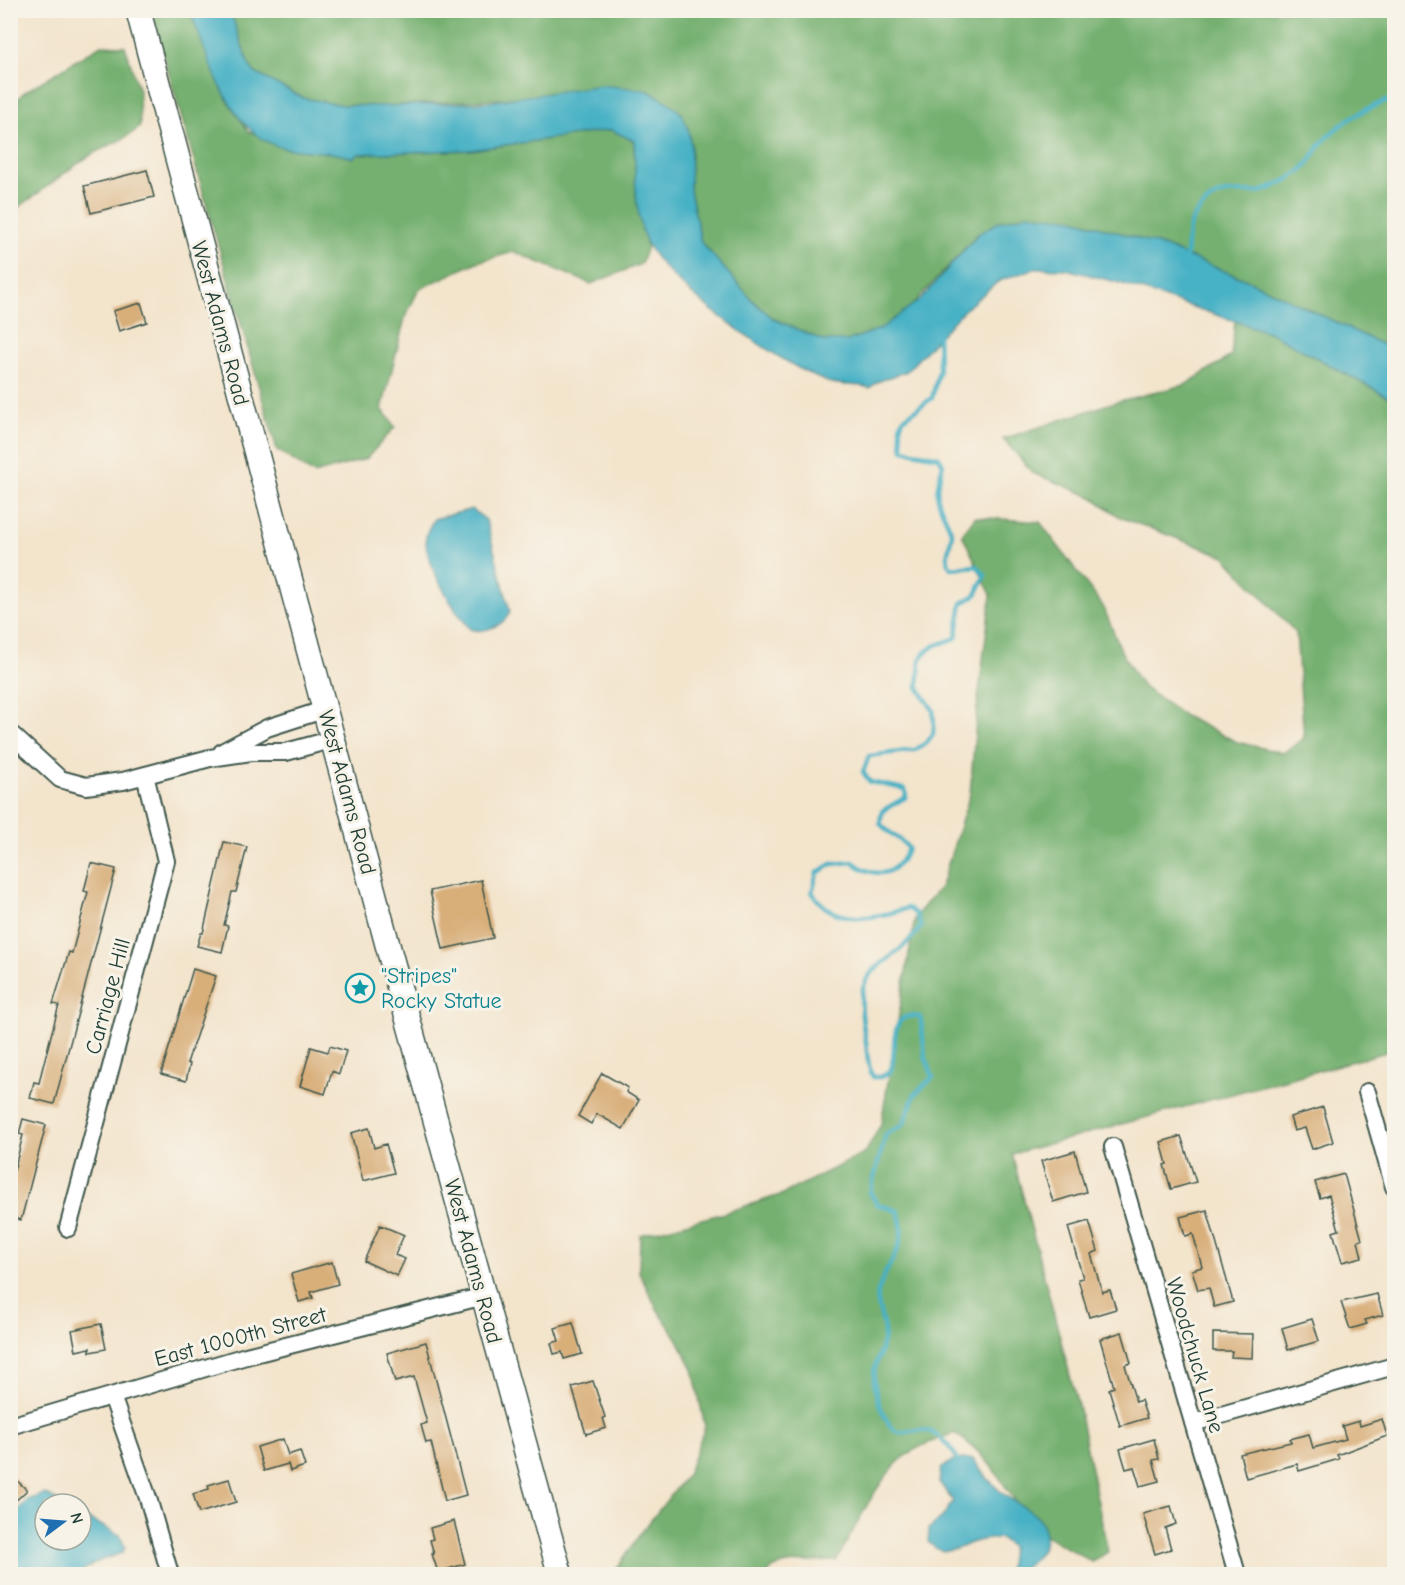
<svg xmlns="http://www.w3.org/2000/svg" width="1405" height="1585" font-family="'Comic Neue',sans-serif">
	<rect width="100%" height="100%" fill="#f7f3e8"/>
	<filter id="ink" filterUnits="userSpaceOnUse"><feTurbulence type="fractalNoise" baseFrequency=".0167" numOctaves="2"/><feDisplacementMap in="SourceGraphic" scale="12" xChannelSelector="R" yChannelSelector="G"/><feConvolveMatrix kernelMatrix="1 2 1 2 8 2 1 2 1" color-interpolation-filters="sRGB"/></filter>
	<filter id="wash" filterUnits="userSpaceOnUse"><feTurbulence type="fractalNoise" baseFrequency=".008" numOctaves="4" result="noise"/><feDisplacementMap in="SourceGraphic" scale="24" xChannelSelector="R" yChannelSelector="G"/><feGaussianBlur stdDeviation="1.35" result="paint"/><feColorMatrix in="noise" values="0 0 0 0 0 0 0 0 0 0 0 0 0 0 0 0 0 1.4 0 .05"/><feComposite in="paint" operator="in"/></filter>
	<g filter="url(#wash)">
		<rect width="100%" height="100%" fill="#f3e4cc"/>
		<!-- forest -->
		<path fill="#74b06f" stroke="#4a7652" stroke-width="1.5" d="M151,11H190L227,100L249,132L353,158L358,154L471,150L611,130L634,141L636,195L647,247L641,264L591,284L514,252L477,262L419,289L405,318L382,409L395,427L366,459L314,474L277,450Z
			M230,11H1394V350L1254,283L1160,245L1074,219L978,234L905,313L880,329L847,341H824L774,319L754,302L701,242L690,190L691,145L682,114L667,101L646,90L385,106L343,105L303,98L255,73L249,65Z
			M101,45L125,46L139,91L140,127C126,140 108,145 91,155C63,172 39,195 11,212L12,106L23,93Z
			M1235,321L1271,333L1394,400V1050L1012,1154L1079,1410L1108,1552L1092,1562C1076,1552 1045,1538 1033,1524C1003,1490 996,1459 954,1433C937,1440 919,1445 904,1457C876,1480 855,1530 836,1561C819,1562 776,1560 767,1574H613L640,1534L687,1475L705,1427L693,1369L677,1338L657,1309L639,1272L640,1235L721,1214L783,1194L865,1153L881,1124L915,917L941,886L970,794L977,708L991,595L962,534L975,517L1040,522L1103,606L1123,655L1143,687L1186,717L1237,742L1283,753L1304,738L1296,633L1224,556L1120,517L1092,497L1033,473L1003,439L1115,402L1185,385L1231,356Z"/>
		<!-- water -->
		<path fill="#47b1c5" stroke="#33777c" stroke-width="1.5" d="M190,11H230L249,65L255,73L303,98L343,105L385,106L488,102L602,85L646,90L667,101L682,114L688,128L691,145L690,190L701,242L754,302L774,319L824,341H847L880,329L922,298L978,234L998,222L1028,214L1074,219L1160,245L1254,283L1394,350V400L1271,333L1120,283L1066,269L1036,268L999,281L963,311L907,371L877,382L870,388C856,383 839,387 825,381C781,364 664,284 646,241C633,210 636,173 634,141L611,130L471,150L358,154L353,158C331,150 308,153 285,148C230,138 208,56 190,11Z
			M472,509L486,520L510,611C506,625 484,634 470,629C454,610 423,562 426,536C427,530 431,524 434,519Z
			M967,1459H973C981,1471 990,1482 1000,1491C1008,1499 1032,1510 1038,1518C1056,1543 1036,1562 1015,1573L1008,1572L1011,1547L1000,1538C990,1539 980,1539 971,1543C955,1550 942,1557 928,1542L929,1529L944,1515L953,1501L939,1482L941,1469L953,1460Z
			M44,1494L64,1504H45V1540H81V1515L120,1535L125,1548L122,1553L94,1563L78,1574H11V1517L28,1500Z"/>
		<g fill="none" stroke-linecap="round" stroke-linejoin="round">
			<!-- stream -->
			<path stroke="#47b1c5" stroke-width="4.5" d="M1186,261C1187,245 1186,227 1197,213C1220,186 1229,194 1258,192C1271,190 1285,181 1295,175C1308,167 1313,155 1321,144C1339,122 1368,106 1394,99
				M938,330L939,370L932,398L903,419L900,427L903,450L939,457L943,464C932,504 938,498 952,533C951,545 943,559 951,568L977,566L985,575L976,595L962,603L956,638L934,646L924,653L920,661L918,687L933,710L934,723L933,734L927,742L915,750L869,756L863,772L870,782L905,789L906,797L882,811L880,823C888,834 900,837 908,848C897,876 875,880 853,862L832,864L817,873L812,892C833,927 874,919 908,908L916,914L921,927C884,976 850,958 865,1036C868,1050 866,1064 873,1077H881L890,1072C899,1056 884,1008 920,1017L921,1021L925,1056L933,1077L915,1094L903,1125L886,1134L870,1192L877,1204L898,1211C910,1249 887,1258 878,1292C875,1304 884,1319 884,1332C884,1346 878,1356 875,1368C871,1380 879,1406 885,1417C898,1442 903,1429 923,1430C939,1431 953,1451 960,1463"/>
		</g>
		<g id="blocks">
			<!-- building -->
			<path fill="#d8ae79" d="M147,170L154,197L91,213L84,186Z
				M141,303L147,322L119,331L113,311Z
				M224,842L247,847L236,892H232L224,925L228,926L222,952L197,946L201,933H203Z
				M91,863L116,869L54,1104L30,1098L34,1082L39,1083L42,1070L59,1005L53,1004L69,952L72,953L88,892L84,891Z
				M481,880L493,938L443,949L430,891Z
				M193,969L216,976L187,1063L190,1064L186,1081L161,1074Z
				M330,1046L346,1051L339,1074L332,1071L325,1094L300,1086L311,1047L328,1052Z
				M602,1073L628,1088L626,1092L639,1100L623,1129L597,1114L591,1124L578,1116Z
				M1323,1107L1333,1142L1312,1149L1305,1128L1294,1131L1290,1117Z
				M23,1119L46,1125L21,1220L10,1217V1170L14,1171L23,1135L19,1134Z
				M369,1128L374,1148L386,1144L394,1173L363,1181L351,1133Z
				M1181,1136L1196,1182L1171,1189L1164,1165L1167,1164L1161,1142Z
				M1075,1151L1086,1192L1053,1202L1041,1161Z
				M1344,1174L1362,1240L1358,1241L1362,1257L1342,1262L1333,1232L1339,1230L1329,1195L1320,1198L1315,1182Z
				M1207,1210L1233,1302L1214,1307L1209,1288L1198,1290L1192,1270L1202,1267L1193,1234L1185,1236L1180,1217Z
				M1089,1221L1098,1251L1091,1254L1102,1292L1110,1290L1116,1309L1089,1317L1078,1279L1083,1278L1068,1227Z
				M380,1225L404,1235L395,1255L405,1259L397,1276L364,1261Z
				M332,1262L338,1284L311,1292L313,1298L299,1302L291,1274Z
				M1377,1294L1383,1315L1365,1320L1367,1324L1350,1329L1341,1302Z
				M1312,1319L1319,1341L1288,1350L1282,1328Z
				M573,1323L582,1354L564,1359L562,1352L554,1354L551,1343L559,1341L555,1328Z
				M101,1324L106,1349L90,1352V1348L76,1351L72,1330Z
				M1122,1332L1131,1363L1125,1365L1136,1402L1141,1400L1147,1418L1120,1426L1109,1389L1114,1387L1100,1339Z
				M1213,1333L1253,1334L1252,1358L1231,1357L1232,1351H1213Z
				M426,1342L466,1495L445,1501L431,1442L426,1443L421,1425L427,1423L414,1377L395,1382L387,1353Z
				M593,1381L605,1417L603,1418L606,1428L586,1434L572,1387Z
				M1382,1419L1387,1436L1337,1455L1339,1459L1299,1471L1297,1464L1246,1478L1240,1454L1291,1442L1290,1439L1309,1434L1313,1448L1346,1439L1342,1426L1359,1421L1360,1426Z
				M283,1439L288,1455L300,1451L305,1466L290,1471L288,1464L264,1471L257,1447Z
				M1154,1439L1159,1459L1153,1460L1159,1481L1140,1486L1134,1467L1126,1469L1120,1449Z
				M10,1474L27,1490L10,1506Z
				M229,1479L236,1502L199,1513L193,1494L209,1489L208,1485Z
				M1171,1506L1176,1524L1165,1528L1171,1549L1155,1554L1143,1514Z
				M454,1521L465,1564L438,1572L432,1554H434L430,1540L433,1539L430,1528Z"/>
		</g>
	</g>
	<g filter="url(#ink)">
		<use href="#blocks" fill-opacity="0" stroke="#3f564b" stroke-width="1.5"/>
		<g fill="none" stroke-linecap="round" stroke-linejoin="round">
			<!-- street casing -->
			<g stroke="#3f564b" stroke-width="20">
				<path id="street" d="M10,733L60,779L86,786L123,781L210,758L251,752H286L334,739
					M222,752L267,728L326,709
					M1367,1092L1394,1187
					M1113,1147L1237,1574
					M68,1228L166,861L145,775
					M112,1396L148,1498L170,1574
					M1193,1423L1394,1366
					M10,1426L246,1356L484,1296"/>
			</g>
			<!-- secondary casing -->
			<g stroke="#3f564b" stroke-width="27">
				<path id="secondary" d="M138,10L390,954L560,1574"/>
			</g>
			<!-- street -->
			<use href="#street" stroke="#fff" stroke-width="16"/>
			<!-- secondary -->
			<use href="#secondary" stroke="#fff" stroke-width="24"/>
		</g>
	</g>
	<!-- icons -->
	<defs>
		<g id="sight-ring" transform="scale(1.5)"><circle r="9.5" fill="#f7f3e8" stroke="#0f9aa8" stroke-width="1.5"/><path d="M0-6L1.8-2.2L6-1.7L2.9 1.2L3.7 5.4L0 3.3L-3.7 5.4L-2.9 1.2L-6-1.7L-1.8-2.2Z" fill="#0f9aa8"/></g>
	</defs>
	<g fill-rule="evenodd">
		<use href="#sight-ring" x="360" y="988"/>
	</g>
	<g text-anchor="middle" stroke-width="6" stroke-linejoin="round" paint-order="stroke">
		<!-- street labels -->
		<g font-size="22" fill="#1f3d34" stroke="#f7f3e8">
			<text transform="translate(221 323) rotate(75)" y="8">West Adams Road</text>
			<text transform="translate(348 792) rotate(75)" y="8">West Adams Road</text>
			<text transform="translate(107 996) rotate(-75)" y="8">Carriage Hill</text>
			<text transform="translate(474 1261) rotate(75)" y="8">West Adams Road</text>
			<text transform="translate(240 1336) rotate(-15)" y="8">East 1000th Street</text>
			<text transform="translate(1196 1355) rotate(74)" y="8">Woodchuck Lane</text>
		</g>
		<!-- culture labels -->
		<g font-size="22" fill="#0d838f" stroke="#f7f3e8" text-anchor="start">
			<text x="381" y="983">"Stripes"<tspan x="381" dy="25">Rocky Statue</tspan></text>
		</g>
	</g>
	<!-- margin -->
	<rect width="1405" height="1585" fill="none" stroke="#f7f3e8" stroke-width="36"/>
	<!-- north arrow -->
	<g transform="translate(63 1522) rotate(74)"><circle r="28" fill="#f7f3e8" stroke="#a1aaa0" stroke-width="1.5"/>
	<path d="M0-4.5L10 22L0 15L-10 22Z" fill="#1f6fb2"/>
	<text y="-9" font-size="16" font-weight="bold" text-anchor="middle" fill="#1f3d34">N</text>
	</g>
</svg>
